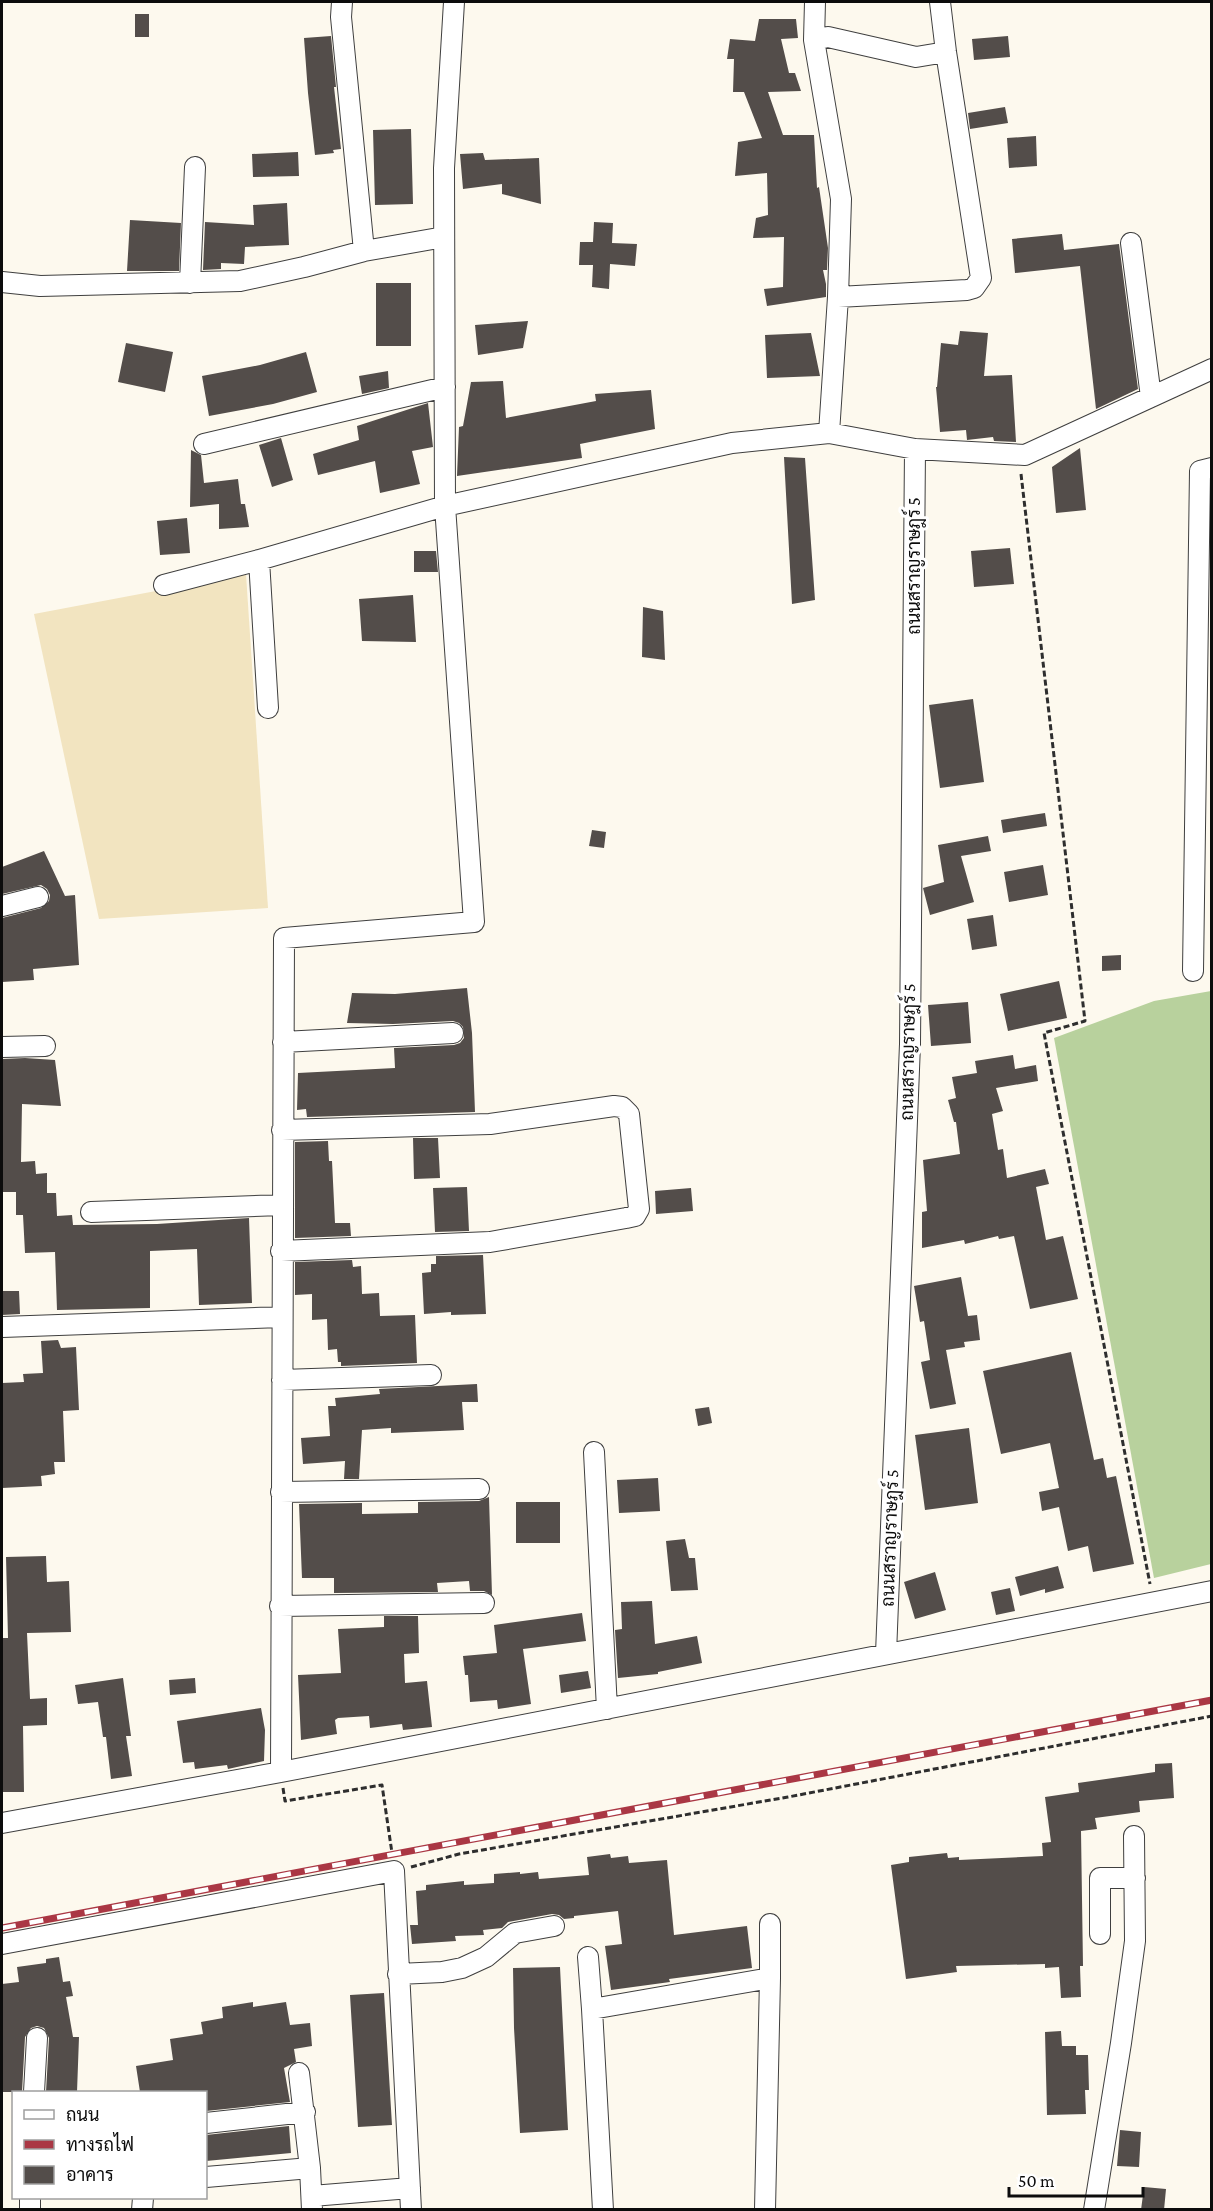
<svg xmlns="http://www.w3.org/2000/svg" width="1213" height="2211" font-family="'Crimson Pro',Sarabun,serif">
	<rect width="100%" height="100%" fill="#fdf9ee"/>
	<!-- forest -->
	<path fill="#b8d19d" d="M1211,991V1564L1154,1578L1054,1038L1154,1001Z"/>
	<!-- sand -->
	<path fill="#f2e4c0" d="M246,574L268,908L99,919L34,614Z"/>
	<!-- building -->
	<path fill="#534d4a" d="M135,14H149V37H135Z
		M759,19H796L798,38L781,39L789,73H795L801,91L768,92L783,135H814L817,188L819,187L828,248L827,270H823L826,284V297L767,306L764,289L783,287L784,237L753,238L756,218L768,215L767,173L735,176L738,142L762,138L744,92H733L734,59H727L730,39L755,41Z
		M331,36L336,87H334L341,149L333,150L334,153L315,155L308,93L304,38Z
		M1008,36L1010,57L974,60L972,39Z
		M1005,107L1008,123L970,129L968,113Z
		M411,129L413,204L375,205L373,130Z
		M1036,136L1037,166L1009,168L1007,138Z
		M298,152L299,176L253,177L252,154Z
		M483,153L485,160L539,158L541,204L502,194V184L463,189L460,154Z
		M287,203L289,245L245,247L244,264L221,263V269L203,270L205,222L254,225L253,205Z
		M130,220L181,223L179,271H127Z
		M594,222L613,223L612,243L637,244L635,266L610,264L609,289L592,287L593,265H579L580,242H593Z
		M1062,234L1064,250L1119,244L1138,389L1096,409L1080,266L1015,273L1012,239Z
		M376,283H411V346H376Z
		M528,321L523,348L478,355L475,325Z
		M960,331L988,333L984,376L1012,375L1016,442L994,441L993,437L967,440L966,430L940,432L936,387H937L941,343L958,345Z
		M811,333L820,376L767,378L765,335Z
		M126,343L173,352L165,392L118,382Z
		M306,352L317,392L273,404L209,416L202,376L260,365Z
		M388,371L389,388L362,394L359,376Z
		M503,381L506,418L596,401L595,394L651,390L655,429L580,444L582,458L457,476L459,427L463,426L471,382Z
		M428,403L433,447L412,451L420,484L380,493L375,461L318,475L313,454L359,440L357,426Z
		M281,438L293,480L272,487L259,445Z
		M1080,448L1086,510L1056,513L1052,467Z
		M191,450L201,455L204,483L238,479L241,504H245L249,527L219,529V504L190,507Z
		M784,457L805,458L815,600L792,604Z
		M187,518L190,553L160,555L157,521Z
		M1010,548L1014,584L974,587L971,551Z
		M414,551H436L438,572H414Z
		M413,595L416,642L362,641L359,599Z
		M643,607L663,611L665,660L642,657Z
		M973,699L984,782L940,788L929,705Z
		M1045,813L1047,826L1003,833L1001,820Z
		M592,830L606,832L604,848L589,846Z
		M988,836L991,851L961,856L974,902L930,915L923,888L944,882L938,845Z
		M44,851L65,896L75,895L79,965L33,969L34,980L2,982V918L41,908L49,901L50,895L47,889L41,885L2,894V867Z
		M1043,865L1048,895L1009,902L1004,872Z
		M993,915L997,946L972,950L967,919Z
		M1121,955V970L1102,971V956Z
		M1059,981L1067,1018L1008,1031L1000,994Z
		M467,988L472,1033L475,1112L307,1117L306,1109L297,1110L298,1073L395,1068L394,1048L454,1045L460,1043L464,1038L463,1027L459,1023L453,1021L393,1024L347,1023L352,993L395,994Z
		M968,1002L971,1043L931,1046L928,1005Z
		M1013,1055L1015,1069L1036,1065L1038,1081L996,1088L1003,1111L992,1114L998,1150L1003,1149L1007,1178L1045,1169L1049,1184L1036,1187L1046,1240L1063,1236L1078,1299L1030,1309L1014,1236L999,1239L998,1236L965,1244L964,1240L922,1248V1212L927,1211L923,1160L960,1154L956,1122H954L948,1100L956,1098L952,1077L977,1073L975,1061Z
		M25,1058L55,1060L61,1106L22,1104L21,1162L35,1161L36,1174L47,1173V1193H56L57,1216L72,1215L73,1225L157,1224L249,1218L252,1303L199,1305L197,1249L150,1251V1308L57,1310L55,1252L25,1253L23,1215H16V1192H2V1059Z
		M413,1138H438L440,1178L414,1179Z
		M328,1141L329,1161H332L335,1223H350L351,1236L295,1238V1142Z
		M467,1187L469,1231L435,1232L433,1188Z
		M691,1188L693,1211L656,1214L655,1191Z
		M483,1255L486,1314L451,1315V1312L424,1314L422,1273L431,1272V1264H436V1256Z
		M352,1260L353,1267L361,1266L362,1294L379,1293L380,1316L415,1315L417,1363L341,1366V1362H338L337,1349L328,1350L327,1319L312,1320V1294L295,1295V1262Z
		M961,1277L968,1316L977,1315L980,1340L964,1342L965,1347L946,1350L956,1404L930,1409L921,1362L930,1360L924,1321L920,1322L914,1286Z
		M2,1291H19L20,1314L2,1315Z
		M58,1340L61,1348L76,1347L79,1410L63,1411L65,1462H54L55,1474L41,1476L42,1486L2,1488V1383L24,1382L23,1374L43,1373L41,1341Z
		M1071,1352L1094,1460L1103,1458L1107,1478L1116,1476L1134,1564L1093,1572L1088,1546L1068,1551L1059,1507L1042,1511L1039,1492L1059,1488L1050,1443L1001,1454L983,1371Z
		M477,1384L478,1402H462L464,1430L391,1433V1428L362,1430L359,1479H344L345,1461L303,1464L301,1438L330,1436L328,1406H336L335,1398L380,1394L379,1389Z
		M709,1407L712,1423L698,1426L695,1409Z
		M969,1428L978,1503L925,1510L915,1435Z
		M658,1478L660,1511L619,1513L617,1480Z
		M489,1497L492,1595L484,1591H470L469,1581L437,1583L438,1592L334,1593V1578H302L299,1504L362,1503V1514L418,1513V1502L479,1501Z
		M516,1502H560V1543H516Z
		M685,1539L689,1558H695L698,1590L671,1591L666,1541Z
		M46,1556L47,1582L69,1581L71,1632L27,1633L30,1699L47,1698V1725L23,1726L24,1792H2V1638H8L6,1557Z
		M1058,1566L1064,1588L1045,1593V1589L1020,1596L1015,1577Z
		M935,1572L946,1610L915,1619L904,1582Z
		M1010,1588L1015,1611L996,1615L991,1592Z
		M652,1601L655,1644L697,1636L702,1663L658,1672V1674L618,1678L615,1630L622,1629L621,1602Z
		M582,1613L586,1641L523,1649L531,1704L498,1709L497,1700L470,1702L468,1675H465L463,1656L497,1653L494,1625Z
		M384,1616H418L419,1653L404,1654L405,1683L427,1681L432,1727L403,1730L402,1724L370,1728L369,1716L338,1718L335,1720L337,1734L301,1740L298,1675L341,1673L338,1629L384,1627Z
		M588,1671L591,1688L561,1693L559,1675Z
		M123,1678L131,1736H126L132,1776L111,1779L106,1737H103L98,1702L78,1704L75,1685Z
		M195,1678L196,1693L170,1695L169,1680Z
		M261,1708L265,1730L264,1761L228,1769L227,1765L195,1769L194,1762L183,1763L177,1721Z
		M1172,1763L1174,1798L1139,1801L1140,1812L1095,1818L1097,1829L1081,1831L1083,1966H1080L1081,1997L1061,1998L1059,1967L1045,1968V1964L956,1966L957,1972L906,1979L891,1865L909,1862V1857L947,1853L948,1858L959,1857V1860L1043,1856L1042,1843L1051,1842L1045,1797L1079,1792L1078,1783L1155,1772V1764Z
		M610,1854L611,1858L628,1856L629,1863L667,1860L674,1935L747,1926L752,1968L669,1979L670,1982L611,1990L605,1946L622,1944L618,1911L574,1916V1918L564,1919L559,1915L552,1914L508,1922L502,1928L483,1930L484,1935L455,1936L456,1941L412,1944L410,1925H418L416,1891L426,1890V1885L464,1881V1885L494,1883V1874L520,1872V1874L538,1872L539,1879L589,1875L587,1857Z
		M59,1957L63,1982L70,1981L73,1996L66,1997L73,2037H79L77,2092H46L49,2038L44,2028L37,2026L31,2028L25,2037L22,2092H2V1984L19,1982L17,1967L46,1963V1959Z
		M560,1967L568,2130L520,2133L514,2028L513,1968Z
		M384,1993L392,2125L358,2127L350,1995Z
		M253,2002V2007L286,2002L290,2025L310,2023L312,2046L294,2049L296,2062L284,2068L290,2102L206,2111V2092H140L136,2066L173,2060L170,2039L203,2034L201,2022L223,2018L222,2007Z
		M1061,2031L1062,2046H1076V2055H1088L1089,2090H1085L1086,2114L1047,2115L1045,2032Z
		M289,2126L291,2153L206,2161V2135Z
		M1120,2130L1141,2132L1139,2167L1117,2166Z
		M1144,2187L1166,2189L1164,2210H1141Z"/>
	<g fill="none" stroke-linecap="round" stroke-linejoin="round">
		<!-- minor casing -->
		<g stroke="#3f3f3f" stroke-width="22">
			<path id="minor" d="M342,2L341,17L364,251
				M815,2L814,40L841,199L838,297L829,433
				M814,40L828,37L916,57L946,52
				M1131,243L1151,397
				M2,282L40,286L240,281L304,267L364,251L444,237
				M190,283L195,167
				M838,297L967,290L974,288L981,278L946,52L940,2
				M204,444L445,387
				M259,560L268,708
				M164,585L259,560L445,506L732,443L829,433L915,449L1025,455L1212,369
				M2,906L38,897
				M1193,971L1200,471L1212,468
				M283,1042L453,1033
				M2,1047L45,1046
				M91,1212L281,1205
				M281,1251L490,1242L626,1218L635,1216L639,1209L629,1114L622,1107L614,1106L490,1124L282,1130
				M2,1327L281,1317
				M282,1380L431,1375
				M594,1452L607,1709
				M281,1492L479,1489
				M280,1606L484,1603
				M886,1654L910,1044L915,449
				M281,1772L284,938L474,922L445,506L444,168L454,2
				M2,1823L281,1772L1212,1591
				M770,1924V1978
				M1100,1934V1878H1135
				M2,1944L394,1871L411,2210
				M588,1957L592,2009
				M398,1974L442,1972L462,1968L486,1957L515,1933L554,1926
				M299,2073L310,2168L312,2210
				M34,2092L37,2038
				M206,2123L305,2112
				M206,2177L310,2168
				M312,2196L410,2188
				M30,2210V2198
				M142,2210L143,2198
				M603,2210L592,2009L770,1978L765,2210
				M1094,2210L1121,2043L1135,1941L1134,1836"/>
		</g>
		<!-- path -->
		<path stroke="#2e2e2e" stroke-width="3" stroke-dasharray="6 3" stroke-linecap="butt" d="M1021,474L1085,1021L1044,1033L1150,1584
			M283,1788L285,1801L382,1785L392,1853
			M411,1867L459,1854L788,1797L1212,1716"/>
		<!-- minor -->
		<use href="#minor" stroke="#fff" stroke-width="20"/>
		<!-- rail casing -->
		<g stroke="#aa3744" stroke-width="7">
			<path id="rail" d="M2,1928L1212,1700"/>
		</g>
		<!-- rail -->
		<use href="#rail" stroke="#fff" stroke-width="4.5" stroke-dasharray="14" stroke-linecap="butt"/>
	</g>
	<g text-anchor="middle" stroke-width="6" stroke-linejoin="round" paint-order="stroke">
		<!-- street labels -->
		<g font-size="18" fill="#0c0c0c" stroke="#fff">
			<text transform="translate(914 566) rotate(-90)" y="6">ถนนสราญราษฎร์ 5</text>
			<text transform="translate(908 1052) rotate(-89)" y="6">ถนนสราญราษฎร์ 5</text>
			<text transform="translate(890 1538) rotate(-88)" y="6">ถนนสราญราษฎร์ 5</text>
		</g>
	</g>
	<!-- border -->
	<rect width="1213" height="2211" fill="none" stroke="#0c0c0c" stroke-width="6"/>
	<!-- legend -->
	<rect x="12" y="2091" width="195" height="108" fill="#ffffff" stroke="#9e9e9e" stroke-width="1.5"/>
	<rect x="24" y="2110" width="30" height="9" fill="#ffffff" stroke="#9e9e9e" stroke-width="1.5"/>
	<text x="66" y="2121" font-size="18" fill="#0c0c0c">ถนน</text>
	<rect x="24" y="2140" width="30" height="9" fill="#aa3744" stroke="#9e9e9e" stroke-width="1.5"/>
	<text x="66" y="2151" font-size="18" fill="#0c0c0c">ทางรถไฟ</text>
	<rect x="24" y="2166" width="30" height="18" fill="#534d4a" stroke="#9e9e9e" stroke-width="1.5"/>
	<text x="66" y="2181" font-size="18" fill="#0c0c0c">อาคาร</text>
	<!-- scale -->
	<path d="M1009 2187v9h134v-9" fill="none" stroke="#0c0c0c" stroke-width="3"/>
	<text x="1018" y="2187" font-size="18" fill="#0c0c0c" stroke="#ffffff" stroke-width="4.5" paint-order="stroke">50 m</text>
</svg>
